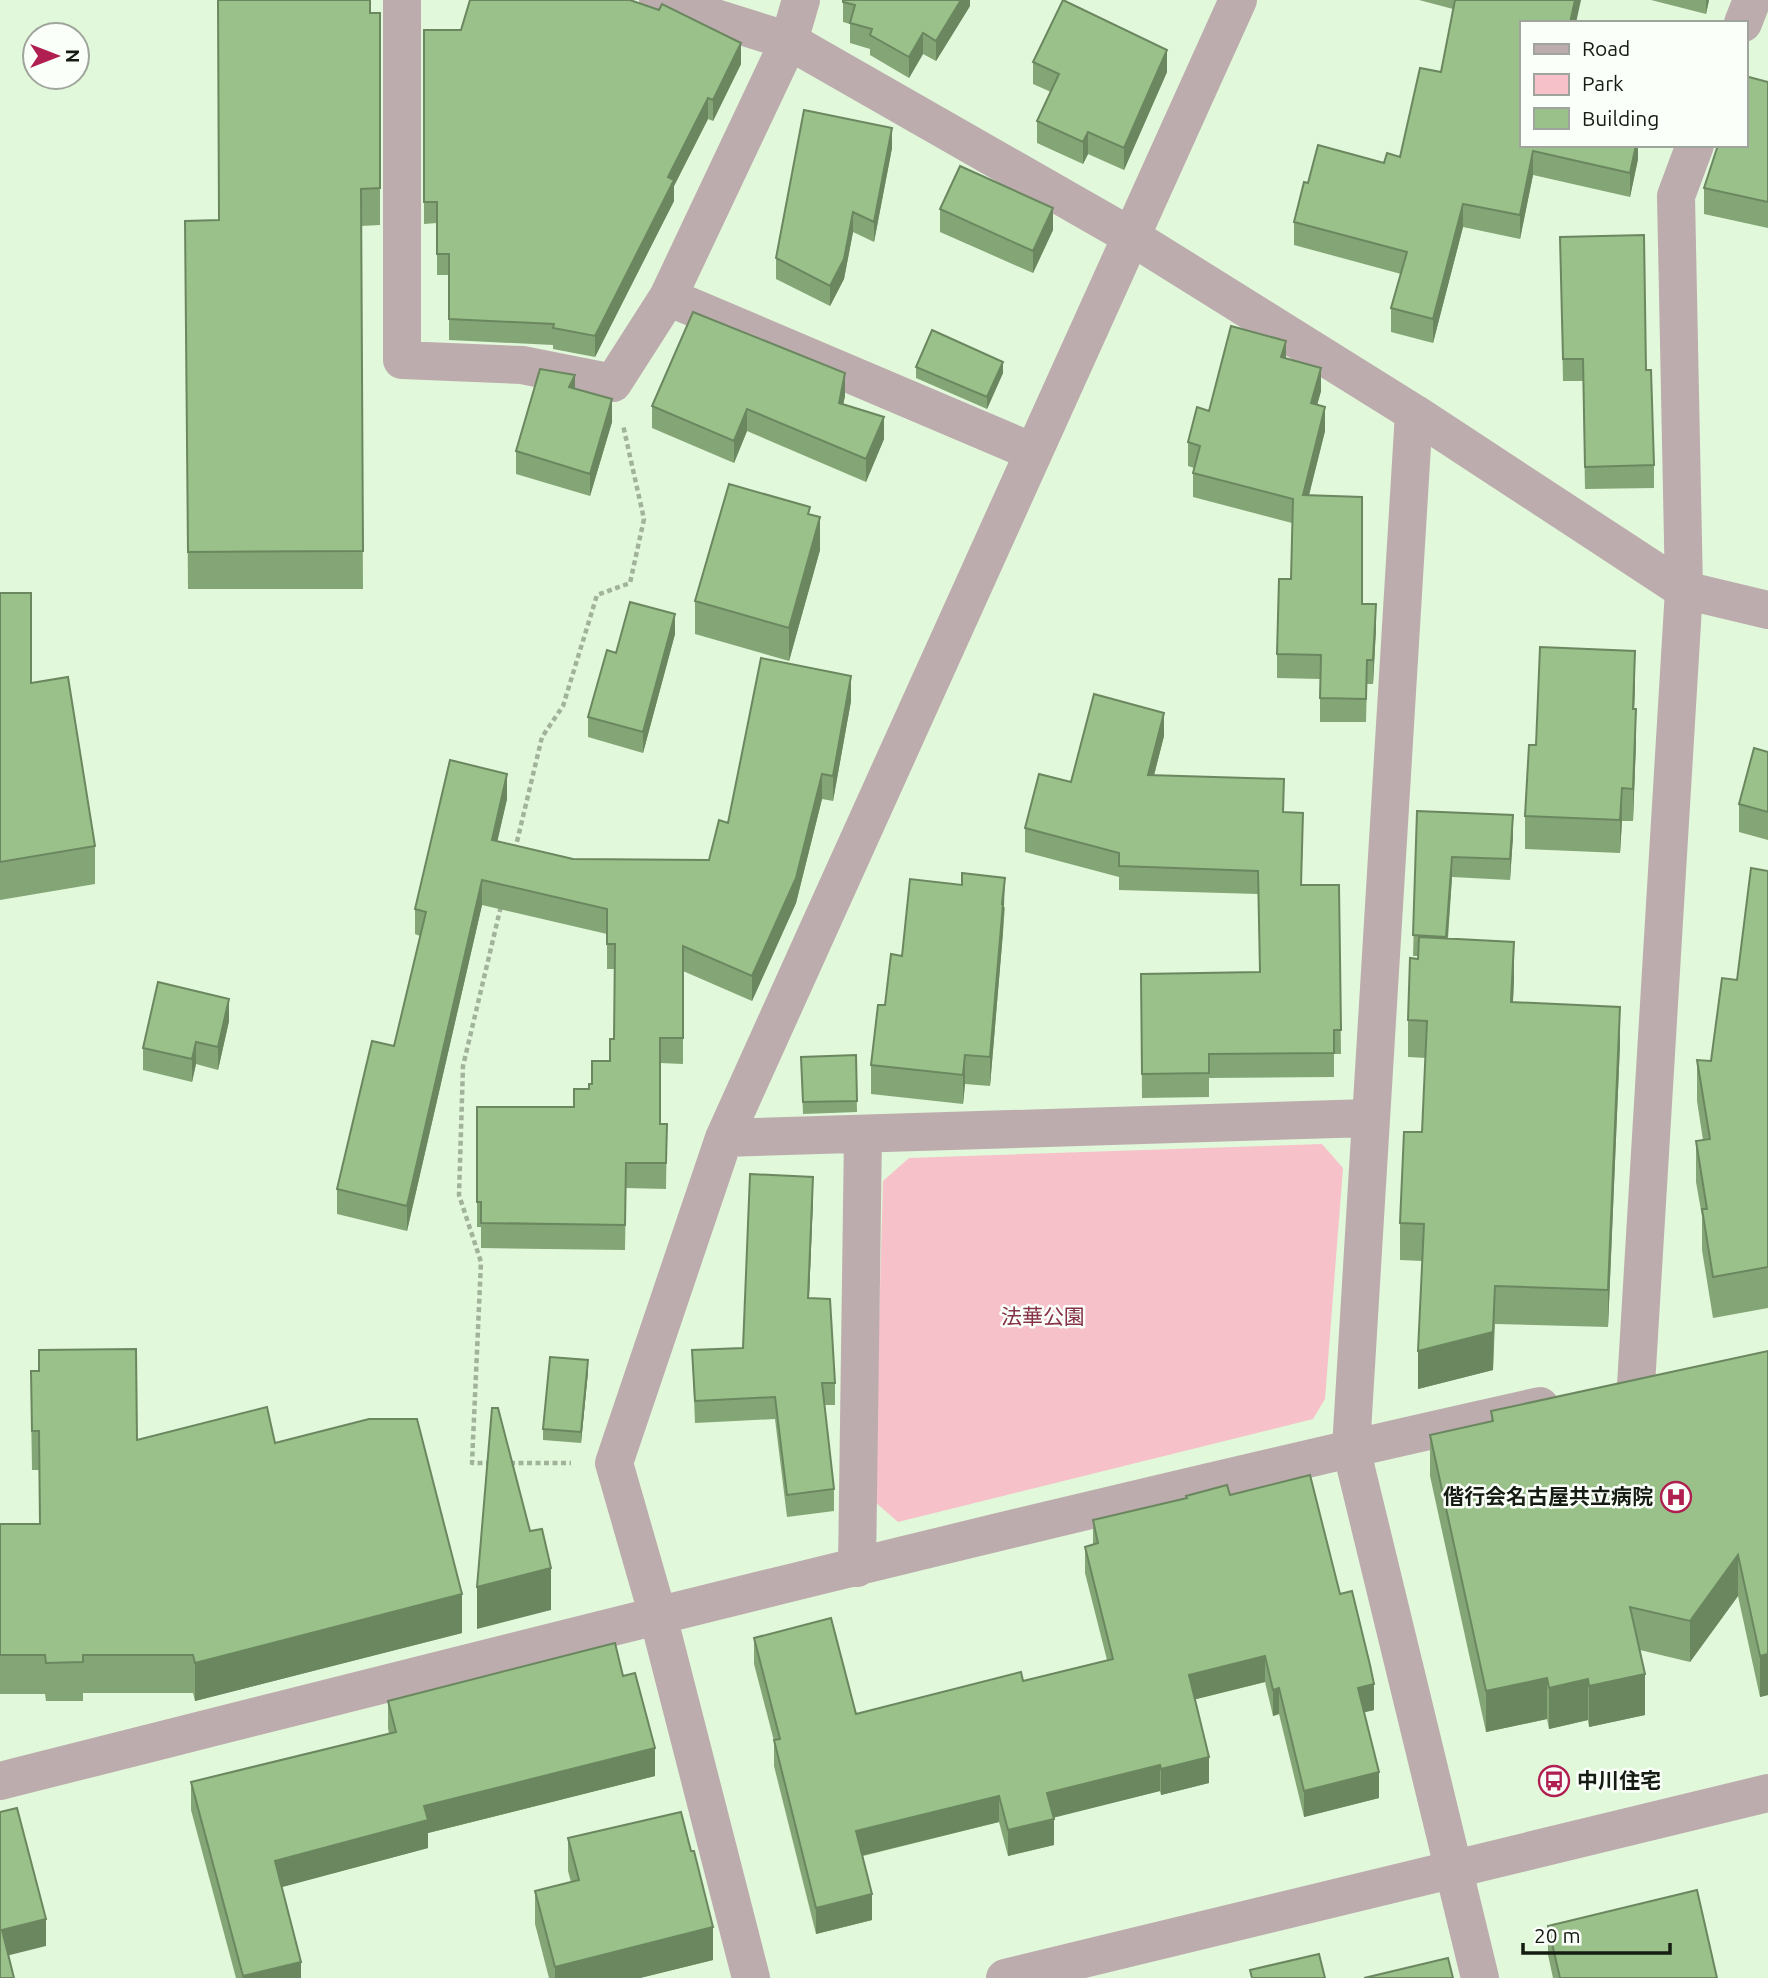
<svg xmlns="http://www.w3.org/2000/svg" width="1768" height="1978" font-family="Ubuntu,'Noto Sans JP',sans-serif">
	<rect width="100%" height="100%" fill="#e2f8da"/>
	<!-- green -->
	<path fill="#f7c1ca" d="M1322,1144L1343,1168L1325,1399L1313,1419L898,1522L874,1501L883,1181L909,1158Z"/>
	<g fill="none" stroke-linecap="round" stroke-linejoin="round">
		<!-- path -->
		<path stroke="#a2b39c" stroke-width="4.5" stroke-dasharray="5 3.5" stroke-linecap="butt" d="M515,850L542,737L563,706L597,595L630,583L644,519L623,425
			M491,1463H472L481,1262L459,1195L463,1066L501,906
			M510,1463H571"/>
		<!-- minor -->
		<path stroke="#bdacae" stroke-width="38" d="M402,0V360L522,365L613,383L668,297
			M658,0L789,41L1132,237L1414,413L1684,590L1768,610
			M801,0L789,41L668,297L1033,452
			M1743,23L1752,0
			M1414,413L1351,1448L1480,1978
			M724,1138L1369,1118
			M1636,1385L1684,590L1676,196L1695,145
			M857,1568L863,1134
			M0,1781C512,1652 1024,1521 1540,1406
			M751,1978L658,1616L614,1463L724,1138L1238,0"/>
		<!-- tertiary -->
		<path stroke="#bdacae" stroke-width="38" d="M1005,1978L1768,1793"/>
	</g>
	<!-- wall -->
	<path fill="#84a676" d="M970,0V6L936,61L923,54L909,78L870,55V49L850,43V24L843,22V2Z
		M1419,0H1581L1521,23L1638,145V159L1630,197L1533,175L1520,239L1463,227L1433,343L1391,332V308L1401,274L1294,245V222L1308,183L1384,163L1400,157L1441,72L1453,9Z
		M1651,0H1709L1706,14Z
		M370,13H380V225L361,226L363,589H188L185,221L219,220Z
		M424,30L741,64L713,121L708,119L674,186V201L595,357L553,349V345L449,340V275H437V223L424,224Z
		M1033,62L1167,72L1124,170L1088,154L1083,164L1037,143V121L1051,92L1033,84Z
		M1768,82V228L1704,214V188Z
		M892,148L874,242L853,232L844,279L830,306L776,279V258Z
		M940,209L1053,230L1033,273L940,232Z
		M1560,237L1646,370L1654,465V488L1585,489L1583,381H1563Z
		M1286,358L1321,391L1317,405L1325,431L1309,495L1362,604L1376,628L1373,684H1367L1366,722H1320V679L1277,678V654L1291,579L1292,523L1193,497V473L1194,468L1188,466V442L1209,411Z
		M916,367L1003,373L987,409L916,378Z
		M845,396L843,404L884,439L866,482L747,431L734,463L652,428V406Z
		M612,422L590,496L516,474V451Z
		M810,515L820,550L789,661L695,634V601Z
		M0,593L31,683L95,846V884L0,900Z
		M675,634L643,753L588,737V717L616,653Z
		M1635,684L1634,709L1636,742L1633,821H1622L1620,853L1525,849V816L1536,745Z
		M851,701L833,801L822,799L796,903L752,1001L683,971V1064L660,1063V1124H667L666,1189L626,1188L625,1250L481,1248V1227H477V1107H574L589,1089L610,1061L614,1039L615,969H607V934L482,905L407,1231L337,1214V1189L394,1046L420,936L415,934V909L507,799L497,841L573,859L709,860L728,823Z
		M1164,736L1154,775L1284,812L1303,837L1301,885H1339L1341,1054H1334V1077L1209,1078V1097L1142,1098L1141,974L1260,972L1258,894L1119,890V877L1025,852V828L1071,782Z
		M1768,752V840L1739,832V804Z
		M1417,811L1513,836L1510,880L1452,877L1448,939L1514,979L1513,1002L1620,1044L1608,1327L1495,1324L1493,1370L1418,1389L1422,1261L1400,1260V1223L1422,1132L1426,1058L1408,1057V1020L1418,956H1413Z
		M1768,871V1308L1713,1318L1702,1250V1216L1696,1182V1141L1703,1140L1697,1101V1060L1711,1061L1737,980Z
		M1005,907L990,1086L965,1084L963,1104L871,1094V1065L885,1005L902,956Z
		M229,1021L218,1070L196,1064L192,1082L143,1070V1048Z
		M856,1055L857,1112L803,1114L801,1057Z
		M813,1199L809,1298L835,1383V1405H824L834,1489V1511L787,1517L775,1419L695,1423L692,1350L743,1348Z
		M1768,1351V1695L1760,1697L1738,1596L1690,1662L1640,1650L1645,1715L1589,1727L1588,1720L1549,1729L1547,1719L1486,1732L1430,1476V1435L1491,1422V1411Z
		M588,1372L581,1443L543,1440V1429Z
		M31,1410L137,1440L275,1443L462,1633L195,1701L193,1693H83V1701H46L45,1694H0V1524H40L39,1470H32Z
		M1230,1495L1340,1594L1374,1710L1364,1712L1379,1798L1304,1817L1279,1714L1273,1716L1265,1682L1195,1699L1209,1783L1161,1795L1160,1791L1053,1818L1054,1845L1008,1856L999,1822L863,1856L872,1920L816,1934L774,1766V1741L754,1664V1638L856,1714L1023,1681L1107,1660L1085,1573V1547L1093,1545V1520Z
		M623,1676L655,1776L428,1833V1848L281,1887L301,1978H236L191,1810V1782L389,1734L388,1728V1701Z
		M568,1838L713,1960L640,1978H549L535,1924V1891L571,1882L568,1871Z
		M1548,1926L1717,1978H1553L1548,1955Z"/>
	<!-- shaded-wall -->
	<path fill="#6b8760" d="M961,0H970V6L936,61V41Z
		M1575,0H1581L1576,23H1570Z
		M1706,0H1709L1706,14Z
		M923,33V54L909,78V57Z
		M741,43V64L713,121V100Z
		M1167,50V72L1124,170V148Z
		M708,98V119L674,186V201L595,357V336L668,177Z
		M892,128V148L874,242V222Z
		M1088,132V154L1083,164V142Z
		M1636,145H1638V159L1630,197V173Z
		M1533,151V175L1520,239V215Z
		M1463,204V227L1433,343V319Z
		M1053,208V230L1033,273V251Z
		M853,212V232L844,279L830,306V286Z
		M1286,341V365L1281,357Z
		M1003,362V373L987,409V397Z
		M1321,368V391L1311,427V403Z
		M845,373V396L839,425V403Z
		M575,375V398L569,387Z
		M612,399V422L590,496V474Z
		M1325,407V431L1303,519V495Z
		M747,409V431L734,463V441Z
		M884,417V439L866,482V459Z
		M820,517V550L789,661V628Z
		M1376,604V628L1373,684V660Z
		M675,614V634L643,753V732Z
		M1635,651V684L1633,742V709Z
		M851,676V701L833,801V776Z
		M1636,709V742L1633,821V789Z
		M1164,713V736L1148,799V775Z
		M507,774V799L492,865V840Z
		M822,774V799L796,903L752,1001V976Z
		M1622,788V821L1620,853V820Z
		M1513,815V836L1510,880V859Z
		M1452,857V877L1446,958V937Z
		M1005,878L1003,933L990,1086V1057L1002,904Z
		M482,880V905L407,1231V1206Z
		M1514,942V979L1511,1039V1002Z
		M229,999V1021L218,1070V1047Z
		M1620,1007V1044L1608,1327V1290Z
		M196,1042V1064L192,1082V1059Z
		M965,1055V1084L963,1104V1075Z
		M813,1177V1199L808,1320V1298Z
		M1495,1286L1493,1370L1418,1389V1351Z
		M588,1360V1372L581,1443V1432Z
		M1738,1555V1596L1690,1662V1621Z
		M551,1568V1610L477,1629V1587Z
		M462,1594V1633L195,1701V1663Z
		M1768,1654V1695L1760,1697V1656Z
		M1265,1656V1682L1189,1701V1675Z
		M1645,1674V1715L1589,1727V1686Z
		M1547,1678V1719L1486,1732V1691Z
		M1588,1679V1720L1549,1729V1688Z
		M1374,1684V1710L1358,1714V1688Z
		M1279,1688V1714L1273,1716V1690Z
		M655,1748V1776L428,1833V1848L275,1889V1861L424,1806Z
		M1209,1757V1783L1161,1795V1769Z
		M1160,1765V1791L1047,1819V1793Z
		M1379,1772V1798L1304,1817V1791Z
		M999,1796V1822L856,1857V1831Z
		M1054,1819V1845L1008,1856V1830Z
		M872,1894V1920L816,1934V1908Z
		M46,1919V1946L2,1957V1930Z
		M713,1927V1960L640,1978H555V1967Z
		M301,1962V1978H243V1976Z"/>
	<!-- building -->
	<path fill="#99c189" stroke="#6b8760" stroke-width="2" d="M218,0H370V13H380V188L361,189L363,551L188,552L185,221L219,220Z
		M470,0H630L659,10L662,4L741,43L713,100L708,98L668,177L674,180L595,336L553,328L554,324L449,319V254H437V202H424V30H461Z
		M843,0H961L936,41L923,33L909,57L870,35L872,29L850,23L855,5L843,2Z
		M1063,0L1167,50L1124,148L1088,132L1083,142L1037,121L1059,74L1033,62Z
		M1455,0H1575L1570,23H1521V145H1636L1630,173L1533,151L1520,215L1463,204L1433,319L1391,308L1407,252L1294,222L1304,182L1308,183L1318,145L1384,163L1387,153L1400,157L1420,68L1441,72Z
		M1745,76L1768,82V202L1704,188L1718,145H1745Z
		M804,110L892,128L874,222L853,212L844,259L830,286L776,258Z
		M960,166L1053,208L1033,251L940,209Z
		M1644,235L1646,370H1651L1654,465L1585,467L1583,359H1563L1560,237Z
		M693,312L845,373L839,403L884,417L866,459L747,409L734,441L652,406Z
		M1231,326L1286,341L1281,357L1321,368L1311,403L1325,407L1303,495L1362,497V604H1376L1373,660H1367L1366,699L1320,698L1321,655L1277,654L1279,579H1291L1293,499L1193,473L1200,446L1188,442L1197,407L1209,411Z
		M932,330L1003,362L987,397L916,367Z
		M540,369L575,375L569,387L612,399L590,474L516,451Z
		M729,484L810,507L808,514L820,517L789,628L695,601Z
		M0,593H31V683L68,677L95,846L0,862Z
		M630,602L675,614L643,732L588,717L607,650L616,653Z
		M1540,647L1635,651L1633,709H1636L1633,789L1622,788L1620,820L1525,816L1529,745H1536Z
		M761,658L851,676L833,776L822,774L796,878L752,976L683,946V1038H660V1124H667L666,1163H626L625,1225L481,1223V1202H477V1107H574V1089H589V1084H592V1061H610V1039H614L615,944H607V909L482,880L407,1206L337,1189L372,1041L394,1046L426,912L415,909L450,760L507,774L492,840L573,859L709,860L719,820L728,823Z
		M1094,694L1164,713L1148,775L1284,779L1283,812L1303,813L1301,885H1339L1341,1030H1334V1053L1209,1054V1073L1142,1074L1141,974L1260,972L1258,871L1119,866V853L1025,828L1039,774L1071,782Z
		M1754,748L1768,752V812L1739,804Z
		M1417,811L1513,815L1510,859L1452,857L1446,937L1413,935Z
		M1751,868L1768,871V1267L1713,1277L1702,1209H1707L1696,1141L1710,1139L1697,1060L1711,1061L1722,978L1737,980Z
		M962,873L1005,878L1002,904H1003L990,1057L965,1055L963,1075L871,1065L878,1005H885L891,954L902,956L910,879L962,885Z
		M1419,937L1514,942L1511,1002L1620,1007L1608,1290L1495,1286L1493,1332L1418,1351L1424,1224L1400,1223L1404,1132H1422L1427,1021L1408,1020L1410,958L1418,959Z
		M158,982L229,999L218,1047L196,1042L192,1059L143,1048Z
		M856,1055L857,1101L803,1102L801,1057Z
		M750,1174L813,1177L808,1298L830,1299L835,1383H822L834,1489L787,1495L775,1397L695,1401L692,1350L743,1348Z
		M136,1349L137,1440L267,1407L275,1443L369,1419H417L462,1594L195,1663L193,1655H83V1662L46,1663L45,1655H0V1524H40L39,1431H32L31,1371H39V1350Z
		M1768,1351V1654L1760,1656L1738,1555L1690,1621L1630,1607L1645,1674L1589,1686L1588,1679L1549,1688L1547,1678L1486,1691L1430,1435L1493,1421L1491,1411Z
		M550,1357L588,1360L581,1432L543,1429Z
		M492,1408H498L530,1531L542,1529L551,1568L477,1587Z
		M1310,1475L1340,1594L1352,1591L1370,1665L1374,1684L1358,1688L1379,1772L1304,1791L1279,1688L1273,1690L1265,1656L1189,1675L1209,1757L1161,1769L1160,1765L1047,1793L1054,1819L1008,1830L999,1796L856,1831L872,1894L816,1908L774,1740L780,1739L754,1638L831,1618L856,1714L1021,1672L1023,1681L1113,1659L1085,1547L1098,1543L1093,1520L1187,1498L1186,1496L1227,1485L1230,1495Z
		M615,1643L623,1676L635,1673L655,1748L424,1806L428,1820L275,1861L301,1962L243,1976L191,1782L396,1732L388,1701Z
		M17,1808L46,1919L2,1930L14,1978H0V1812Z
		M681,1812L691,1851H694L713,1927L555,1967L535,1891L579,1880L568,1838Z
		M1697,1890L1717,1978H1560L1548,1926Z
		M1319,1954L1325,1978H1252L1250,1970Z
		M1448,1958L1453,1978H1364Z"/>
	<!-- icons -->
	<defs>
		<g id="hospital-ring" transform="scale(1.575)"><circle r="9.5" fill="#fbfff9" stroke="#b01f51" stroke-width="1.5"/><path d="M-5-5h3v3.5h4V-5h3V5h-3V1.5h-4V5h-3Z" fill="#b01f51"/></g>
		<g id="bus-ring" transform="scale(1.575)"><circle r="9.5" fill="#fbfff9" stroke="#b01f51" stroke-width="1.5"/><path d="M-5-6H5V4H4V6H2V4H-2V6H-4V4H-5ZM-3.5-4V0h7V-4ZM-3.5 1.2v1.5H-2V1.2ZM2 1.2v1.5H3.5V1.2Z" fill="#b01f51"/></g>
	</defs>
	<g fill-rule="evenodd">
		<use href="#hospital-ring" x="1676" y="1497"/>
		<use href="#bus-ring" x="1554" y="1781"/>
	</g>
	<g text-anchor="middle" stroke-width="5" stroke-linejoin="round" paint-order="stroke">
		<!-- park labels -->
		<g font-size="21" fill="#863148" stroke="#fbfff9">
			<text x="1043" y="1324">法華公園</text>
		</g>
		<!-- poi labels -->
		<g font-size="21" font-weight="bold" fill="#151c12" stroke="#fbfff9" text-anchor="end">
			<text x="1653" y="1504">偕行会名古屋共立病院</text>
			<text x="1577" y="1788" text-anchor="start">中川住宅</text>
		</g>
	</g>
	<!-- legend -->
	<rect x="1520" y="21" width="228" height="126" fill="#fbfff9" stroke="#9fa49d" stroke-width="2"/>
	<rect x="1534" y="44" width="35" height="10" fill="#bdacae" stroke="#9fa49d" stroke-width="2"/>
	<text x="1582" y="56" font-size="21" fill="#151c12">Road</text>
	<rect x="1534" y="74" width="35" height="21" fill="#f7c1ca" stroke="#9fa49d" stroke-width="2"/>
	<text x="1582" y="91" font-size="21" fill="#151c12">Park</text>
	<rect x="1534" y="108" width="35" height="21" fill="#99c189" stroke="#9fa49d" stroke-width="2"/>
	<text x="1582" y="126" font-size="21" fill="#151c12">Building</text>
	<!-- north arrow -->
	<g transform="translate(56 56) rotate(90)"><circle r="33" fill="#fbfff9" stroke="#9fa49d" stroke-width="2"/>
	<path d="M0-5L12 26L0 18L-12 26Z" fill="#b01f51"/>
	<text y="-10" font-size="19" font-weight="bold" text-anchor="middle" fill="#151c12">N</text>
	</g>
	<!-- scale -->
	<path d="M1523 1943v10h147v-10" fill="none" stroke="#151c12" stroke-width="3.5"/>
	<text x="1534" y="1943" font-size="21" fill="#151c12" stroke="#fbfff9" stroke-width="5" paint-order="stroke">20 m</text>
</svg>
